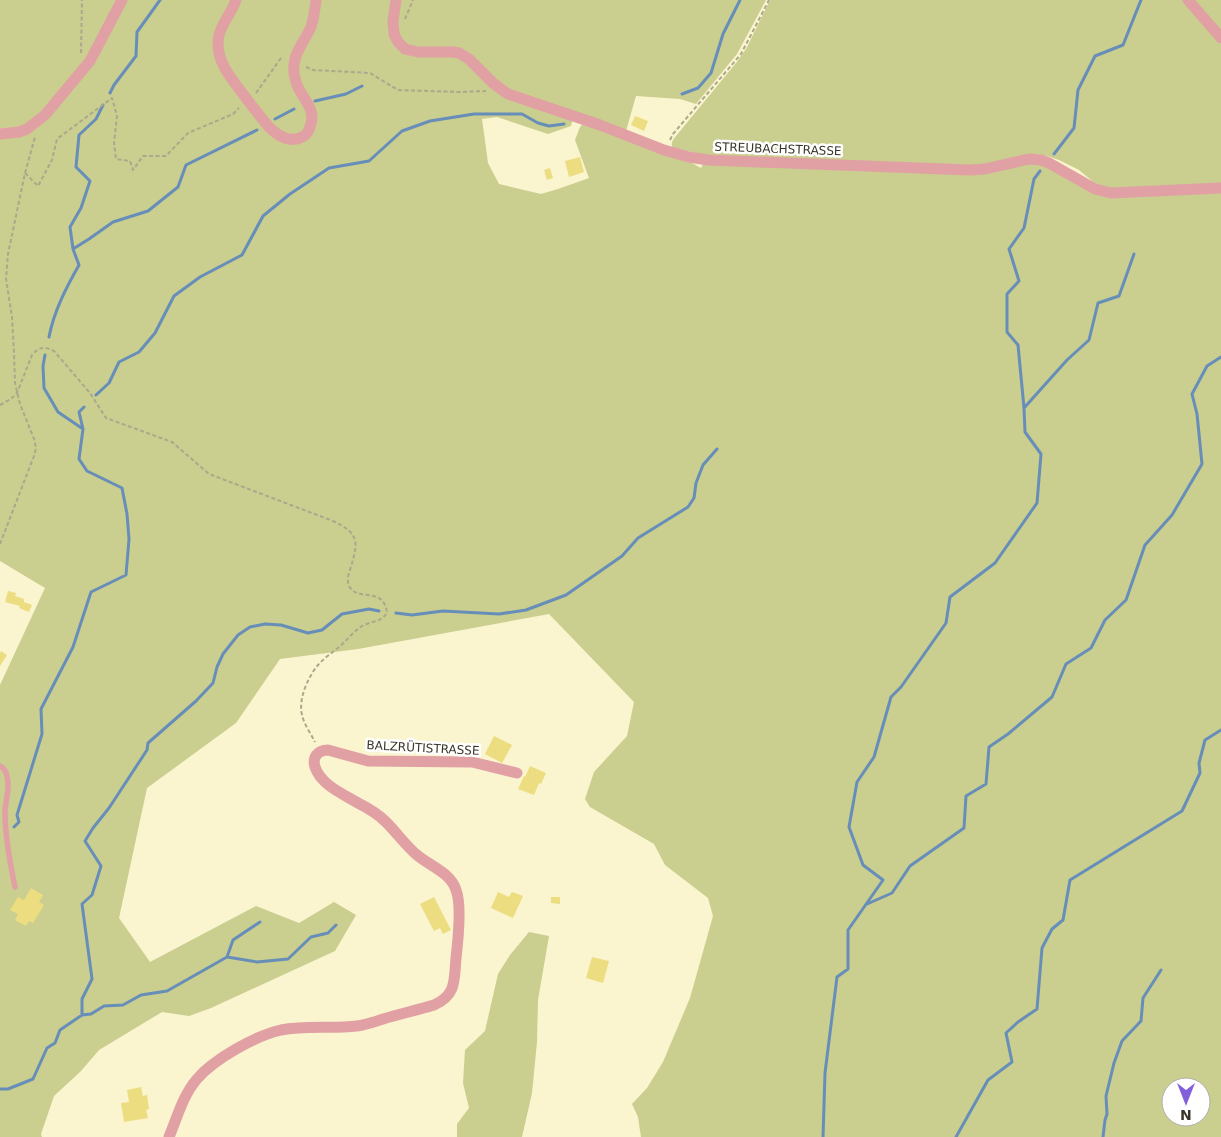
<svg xmlns="http://www.w3.org/2000/svg" width="1221" height="1137" font-family="'DejaVu Sans',sans-serif">
	<rect width="100%" height="100%" fill="#faf4cf"/>
	<!-- green -->
	<path fill="#cace8f" fill-rule="evenodd" d="M0,0H766L737,54L696,104L680,99L636,96L626,131L574,114L571,126L548,134L497,117L482,119L488,163L499,184L541,194L558,189L589,178L575,140L580,127L582,125H586L692,163L701,168L703,164L893,170L1018,164H1044L1093,191L1221,192V1137H641L638,1117L632,1104L647,1088L663,1062L690,998L713,916L708,898L665,865L654,844L590,807L585,799L594,772L627,736L634,702L549,614L358,649L280,659L236,723L147,788L119,918L150,962L256,906L299,923L334,902L356,915L335,951L211,1008L189,1016L162,1012L99,1050L81,1071L54,1096L41,1134L42,1137H0V685L45,588L0,561ZM1171,1087H1201V1117H1171Z
		M770,0H1183L1221,44V187L1112,190L1097,185L1079,170L1059,160L1047,156L1035,154L990,166L715,157L673,148C670,143 673,140 676,136L736,63L746,49Z
		M1191,0H1221V36Z
		M529,932L549,936L538,1000L537,1042L532,1093L522,1137H457V1124L469,1108L463,1083L465,1050L485,1031L498,974L510,955Z"/>
	<g fill="none" stroke-linecap="round" stroke-linejoin="round">
		<!-- stream -->
		<path stroke="#678eb9" stroke-width="3" d="M110,93L114,85L136,56L137,32L160,0
			M682,94L698,88L711,73L723,34L740,0
			M315,101L346,94L362,86
			M275,119L294,109
			M1054,154L1074,128L1078,90L1095,56L1123,45L1141,0
			M73,249L89,239L113,222L148,211L178,187L186,165L257,130
			M49,337C54,311 66,288 79,265L73,249L70,227L81,208L90,181L76,167L79,135L96,119L103,105
			M96,395L109,383L119,362L139,352L155,333L174,296L200,277L242,255L263,216L290,194L329,168L369,161L402,131L430,121L474,114H522L538,123L549,126L564,124
			M1024,408L1067,360L1089,340L1098,303L1119,296L1134,254
			M83,429L79,412L84,407
			M396,613L412,615L443,611L499,614L526,610L566,595L622,556L638,538L688,507L694,498L696,483L703,465L717,449
			M14,827L19,822L17,815L42,734L41,709L73,647L91,592L126,575L129,539L127,514L122,488L87,471L79,459L83,429L58,412L44,388L43,366L45,355
			M867,904L892,893L910,866L964,828L966,796L986,784L989,747L1008,734L1052,697L1066,664L1091,648L1105,620L1126,600L1145,545L1172,515L1202,464L1197,414L1192,394L1207,366L1221,357
			M227,957L233,940L260,922
			M82,1015V999L92,979L82,904L92,895L101,866L85,841L93,828L109,808L147,750L148,743L196,701L213,683L217,667L223,654L238,635L250,627L265,624L281,625L308,633L322,630L342,614L369,609L379,611
			M0,1089H8L33,1079L47,1048L55,1043L60,1030L82,1015L91,1014L104,1006L123,1005L141,995L167,991L227,957L257,962L288,959L311,937L328,933L336,925
			M823,1137L825,1073L837,977L848,969V930L883,880L863,865L849,827L857,782L874,757L891,697L901,687L946,623L950,597L995,563L1037,503L1041,454L1025,432L1024,408L1018,345L1007,332V294L1019,281L1009,249L1024,228L1034,179L1040,171
			M956,1137L988,1080L1012,1062L1006,1033L1018,1022L1037,1009L1042,948L1052,929L1063,920L1070,880L1182,811L1200,773L1199,763L1205,740L1221,730
			M1103,1137L1105,1120L1107,1114L1106,1096L1114,1063L1122,1041L1141,1021L1143,998L1161,970"/>
	</g>
	<!-- building -->
	<path fill="#ecdd81" d="M635,116L648,121L644,131L631,125Z
		M580,157L584,172L569,177L565,161Z
		M550,168L553,178L547,180L544,170Z
		M8,591L16,593L15,596L24,599V602L32,605L29,612L19,608L20,606L5,602Z
		M1,651L7,655L0,666V653Z
		M494,736L512,745L502,763L485,754Z
		M530,766L546,773L541,784L539,783L534,795L518,789L524,776L525,777Z
		M31,888L43,895L39,902L44,905L33,923L29,921L26,926L15,920L18,914L10,910L18,897L24,900Z
		M498,892L509,897L512,892L523,896L513,918L491,908Z
		M434,897L451,930L443,934L440,928L434,931L420,904Z
		M551,897H560V904L551,903Z
		M592,957L609,961L603,983L586,978Z
		M141,1087L143,1096L147,1095L149,1109L146,1110L148,1118L124,1122L121,1103L129,1102L127,1090Z"/>
	<g fill="none" stroke-linecap="round" stroke-linejoin="round">
		<!-- path -->
		<path stroke="#aca88c" stroke-width="2" stroke-dasharray="4 2.5" stroke-linecap="butt" d="M405,19L413,0
			M81,53L82,0
			M306,67L313,70L370,73L398,90L459,92L486,91
			M256,93L281,58L283,59
			M670,140L673,134L741,54L769,0
			M25,173L38,186L52,160L57,139L112,98L117,116L114,143L116,159L130,161L133,170L143,156H166L188,133L233,114L239,108
			M0,405L11,399L17,393L32,355C39,347 44,346 54,351L90,393L106,418L172,442L209,474L333,521C361,534 358,543 350,570C348,575 347,581 349,586C357,602 383,586 387,612C383,622 371,621 362,626C353,632 347,640 339,647C332,653 324,658 318,665C308,677 298,699 302,715C304,724 311,734 315,742
			M0,544L34,456L36,448L34,439L20,404L15,383L14,352L12,317L6,279L8,254L25,173L35,137"/>
		<!-- lane -->
		<path stroke="#e1a0a4" stroke-width="5.5" d="M0,766C6,769 7,775 8,782C9,792 5,803 5,813C5,838 10,863 15,887"/>
		<!-- street -->
		<path stroke="#e1a0a4" stroke-width="11" d="M236,0C232,12 222,23 219,35C214,58 229,76 243,94C251,105 260,116 269,127C274,132 279,136 285,138C291,140 298,140 304,136C307,134 309,131 310,127C317,109 303,100 297,85C295,79 293,72 294,66C294,52 306,39 311,27C314,18 315,9 316,0
			M396,0L393,21L394,34L398,42L405,49L418,52H453L459,53L469,59L493,83L508,94L600,125L664,150L689,157L708,160L970,170L985,169L1029,159L1041,160L1049,163L1095,189L1111,193L1221,188
			M1188,0L1221,38
			M0,134L19,132L27,129L45,115L90,61L122,0
			M169,1137C177,1118 183,1095 197,1079C214,1059 255,1036 281,1030C306,1025 332,1029 357,1026C366,1025 374,1022 383,1019C400,1014 417,1010 434,1005C457,995 454,979 456,958C458,941 462,905 456,890C451,873 430,866 417,855C406,846 397,833 386,822C378,814 368,808 358,803C343,794 321,785 315,767C312,757 318,750 328,750L368,761L472,762L517,773"/>
	</g>
	<g text-anchor="middle" stroke-width="5" stroke-linejoin="round" paint-order="stroke">
		<!-- street labels -->
		<g font-size="12" fill="#393628" stroke="#fff">
			<text transform="translate(778 149) rotate(2)" y="4">STREUBACHSTRASSE</text>
			<text transform="translate(423 748) rotate(3)" y="4">BALZRÜTISTRASSE</text>
		</g>
	</g>
	<!-- north arrow -->
	<g transform="translate(1186 1102) rotate(180)"><circle r="24" fill="#ffffff" stroke="#b0afa9"/>
	<path d="M0-4L9 19L0 12L-9 19Z" fill="#8360db"/>
	<text y="-8" font-size="14" font-weight="bold" text-anchor="middle" fill="#393628">N</text>
	</g>
</svg>
